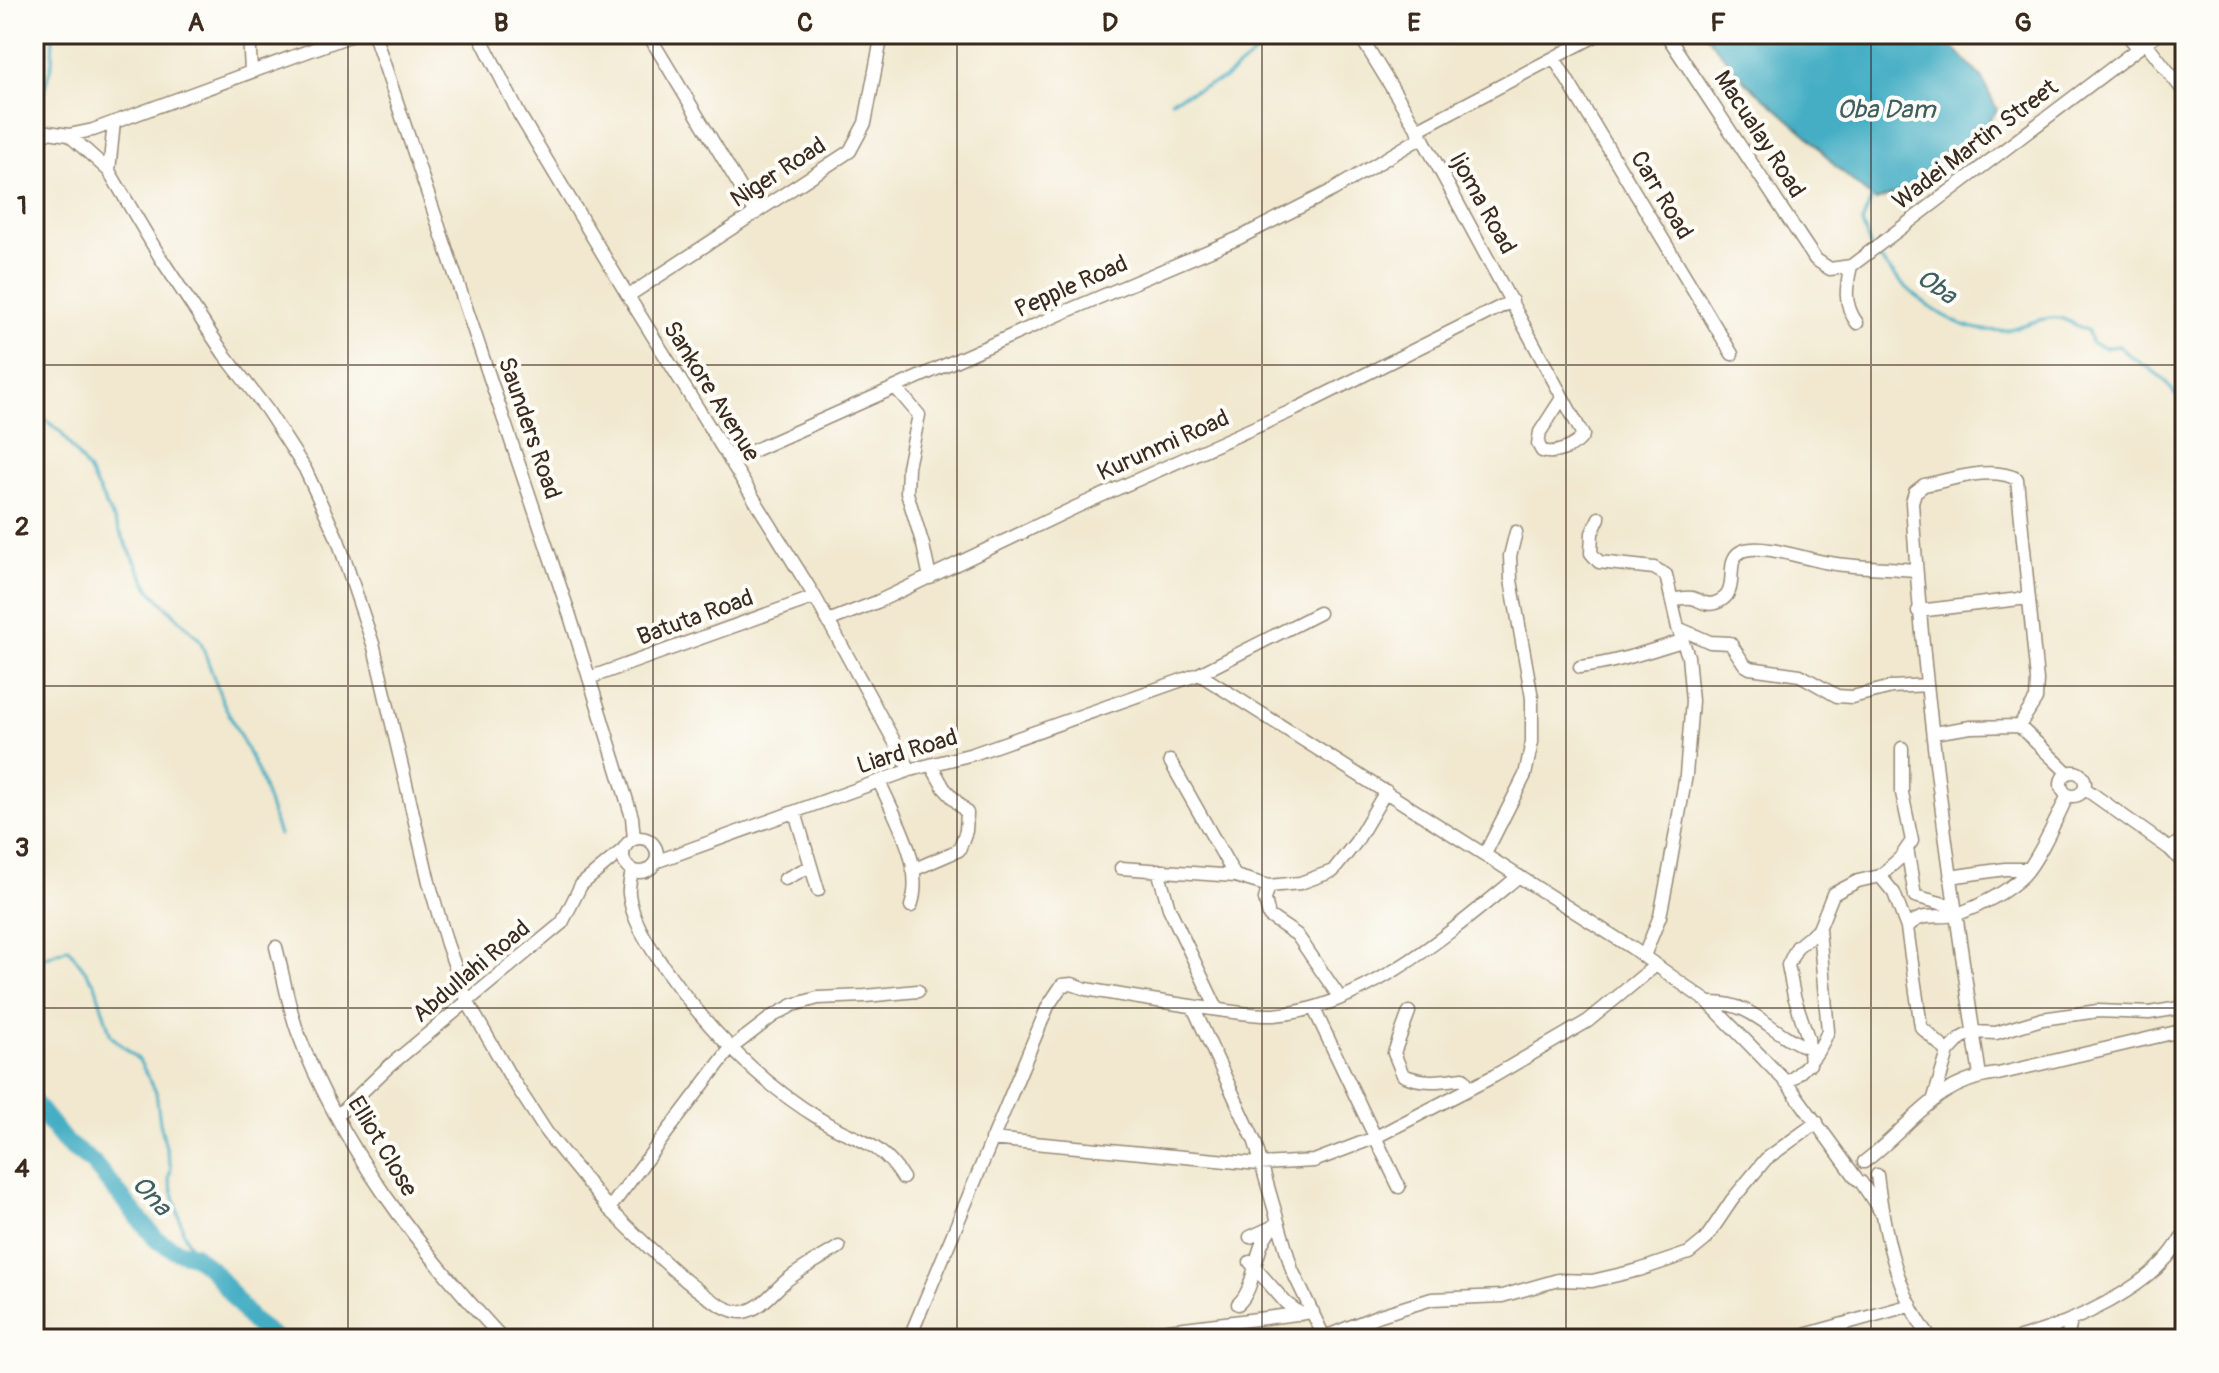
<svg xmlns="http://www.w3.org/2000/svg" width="2219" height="1373" font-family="Pangolin,sans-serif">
	<rect width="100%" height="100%" fill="#fdfcf7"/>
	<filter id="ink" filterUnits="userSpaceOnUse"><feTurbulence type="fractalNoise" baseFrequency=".0125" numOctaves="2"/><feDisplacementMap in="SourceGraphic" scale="16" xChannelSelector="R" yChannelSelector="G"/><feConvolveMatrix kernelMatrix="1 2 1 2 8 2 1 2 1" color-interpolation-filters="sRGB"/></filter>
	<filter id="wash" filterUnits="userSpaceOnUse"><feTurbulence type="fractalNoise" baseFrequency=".006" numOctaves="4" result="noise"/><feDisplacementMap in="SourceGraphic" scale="32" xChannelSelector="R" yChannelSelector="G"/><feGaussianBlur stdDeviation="1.8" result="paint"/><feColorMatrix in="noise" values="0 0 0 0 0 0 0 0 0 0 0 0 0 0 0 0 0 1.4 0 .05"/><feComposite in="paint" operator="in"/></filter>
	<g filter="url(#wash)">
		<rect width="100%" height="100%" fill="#f1e8cf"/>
		<!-- water -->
		<path fill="#44aec4" stroke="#406c71" stroke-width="2" d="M1705,34H1941L1982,78L1997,110L1977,139L1902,191L1876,201L1836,167L1808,136L1747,83Z"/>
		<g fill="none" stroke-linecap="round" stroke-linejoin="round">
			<!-- stream -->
			<path stroke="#44aec4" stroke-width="3" d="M1171,100L1224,79L1252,56L1269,34
				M34,124L52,63L53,34
				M1870,246L1862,223L1872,197
				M1874,252C1904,289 1952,336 2004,330C2021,328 2042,316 2059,318C2068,320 2079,327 2088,331L2091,342L2104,348L2119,346C2132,360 2149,366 2163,379C2171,387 2176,397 2185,405
				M34,416H40L60,431L88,470L150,590L200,640L222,700L258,772L279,835
				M34,962L68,948L95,984L111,1036L139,1060L156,1092L160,1123L171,1168L169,1178L183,1231L194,1255"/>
			<!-- river -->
			<path stroke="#44aec4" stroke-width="18" d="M34,1103L66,1143L93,1163L157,1240L177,1251L194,1255L214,1272L252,1321L276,1339"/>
		</g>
	</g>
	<g filter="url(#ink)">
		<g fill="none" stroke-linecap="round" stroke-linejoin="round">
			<!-- minor casing -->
			<g stroke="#968976" stroke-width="15">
				<path id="minor" d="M249,34L251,71
					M374,34L570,616L632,817L634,839
					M479,34L519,114L628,296L815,597L910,770
					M648,34L756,213
					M1359,34L1422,137L1583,435C1577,447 1555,455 1542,451L1538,444L1540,432L1562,398
					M1666,34L1815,259L1830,269L1851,266L2157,34
					M2127,34L2138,48
					M2146,43L2185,93
					M1554,58L1732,354
					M34,130L69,135L93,130L355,34
					M1417,130L1599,34
					M69,135L109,171L160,257L224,354L267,410L305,469L338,540L374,647L429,882L447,944L468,1003L510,1076L547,1133L609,1209L730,1049L773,1016L793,1005L818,998L865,996L918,991
					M109,171L114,122
					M1851,266C1846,287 1843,304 1857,323
					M628,296L850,151L865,123L882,34
					M896,388L919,415L908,467L907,493L923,545L930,578
					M730,461L1067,311L1239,238L1333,190L1422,137
					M1599,518L1592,533L1591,553L1599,562L1654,568L1666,575L1678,628L1688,656L1692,701L1686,775L1669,871L1660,916L1644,956
					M1673,599C1679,599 1686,597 1692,598C1700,600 1705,606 1715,603C1745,594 1719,557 1745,550C1765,544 1808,560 1830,563C1858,568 1887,567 1915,570
					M1918,611L2028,598
					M828,621L877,602L1076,507L1296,409L1512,301
					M1678,628L1710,642L1730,643L1745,665L1750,668L1800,675L1837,696L1852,697L1892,687L1927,685
					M1580,667C1616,663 1649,651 1682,641
					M1199,674L1319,613
					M589,678L815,597
					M1933,733L1971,727L2019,726L2068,773
					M1170,761L1235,876
					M2061 784a12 12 0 1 1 24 0a12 12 0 1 1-24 0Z
					M879,781C895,818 925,866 911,906
					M2084,788L2170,849L2185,865
					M795,812L818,890
					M623 855a17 17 0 1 1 34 0a17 17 0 1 1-34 0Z
					M1907,848L1915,896L1944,904L1954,903
					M2170,849L2185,837
					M1485,854L1525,775L1532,742V698L1511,580L1510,556L1516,532
					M655,862L910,770L973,754L1199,674L1632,948L1709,1003L1787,1083L1857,1179
					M1121,868L1235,876L1269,886L1300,883L1333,871L1356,842L1386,791
					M632,870C631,878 628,887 629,894C632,921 649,945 663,966C706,1027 756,1080 820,1119C855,1142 878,1138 903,1178
					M913,870L959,850L966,831L967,813L944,788L931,765
					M1158,870L1169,908L1217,1009
					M1880,876L1900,858L1912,841L1902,793V748
					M1950,877L2005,869H2028
					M785,879L809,867
					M1269,886L1265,899L1269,916L1297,935L1340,998
					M1907,928C1920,910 1940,920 1958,914C1980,906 2007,892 2023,876C2038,861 2058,815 2068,795
					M276,947C283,974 288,1004 297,1030C340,1147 419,1249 503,1339
					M1709,1003C1754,1001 1771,1035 1809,1048
					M1193,1007L1255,1142L1292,1270L1325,1339
					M1314,1009L1399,1187
					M1409,1012L1394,1053L1403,1075C1424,1084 1441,1081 1463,1078L1470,1088
					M1810,1064L1808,1038L1794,996L1788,965L1797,947L1819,929
					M1980,1076C1951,885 1923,695 1912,502L1915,492L1924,485C1951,480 1991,465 2017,479L2037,680L2036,699L2019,726
					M1787,1083C1806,1068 1819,1054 1828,1031L1819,929L1833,894L1858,881L1880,876L1894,893L1907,928L1921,1027L1948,1052
					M1934,1098L1948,1052L1961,1038L1973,1032L1996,1033L2042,1019L2098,1011L2149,1013L2185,1007
					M337,1116L388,1067L562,923L581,885L625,848
					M991,1139L1259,1164L1314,1161L1374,1138L1494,1076L1588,1021L1656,965
					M1864,1162C1912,1126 1934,1081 1998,1074L2185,1030
					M1877,1175C1884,1232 1896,1292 1931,1339
					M1861,1182L1880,1211
					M609,1209C633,1231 713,1316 743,1312C762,1309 774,1290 787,1280C803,1267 822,1258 839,1247
					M1250,1237L1270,1228
					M1250,1262L1286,1303L1301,1314
					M1238,1304C1258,1287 1251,1245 1277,1222
					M1325,1337L1377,1316L1432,1299L1502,1296L1558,1280L1592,1281L1639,1270L1689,1253L1705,1240L1732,1200L1766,1159L1817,1122
					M909,1339L1048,1006L1062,985L1072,984L1086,989C1131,997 1175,1004 1219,1010C1236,1012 1256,1016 1274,1015C1363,1009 1452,931 1519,876
					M1095,1339L1313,1312
					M1790,1339L1911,1305
					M2017,1339C2070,1324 2154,1288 2181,1238L2185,1237
					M2067,1339L2071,1321"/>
			</g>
			<!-- minor -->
			<use href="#minor" stroke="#fff" stroke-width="12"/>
		</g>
	</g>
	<!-- grid -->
	<path fill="none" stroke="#3b2a1e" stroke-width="2" stroke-opacity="0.55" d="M348,34V1339M653,34V1339M957,34V1339M1262,34V1339M1566,34V1339M1871,34V1339M34,365H2185M34,686H2185M34,1008H2185"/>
	<g text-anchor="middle" stroke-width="8" stroke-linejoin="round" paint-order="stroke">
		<!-- street labels -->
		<g font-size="24" fill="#3b2a1e" stroke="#fdfcf7">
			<text transform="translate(1760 134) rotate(57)" y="8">Macualay Road</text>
			<text transform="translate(1975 144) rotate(-37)" y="8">Wadei Martin Street</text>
			<text transform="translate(778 172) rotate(-33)" y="8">Niger Road</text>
			<text transform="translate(1662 195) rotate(59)" y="8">Carr Road</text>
			<text transform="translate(1483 203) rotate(61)" y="8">Ijoma Road</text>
			<text transform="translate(1071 286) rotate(-24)" y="8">Pepple Road</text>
			<text transform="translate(712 391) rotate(58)" y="8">Sankore Avenue</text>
			<text transform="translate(530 428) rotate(71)" y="8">Saunders Road</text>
			<text transform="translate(1163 445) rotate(-24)" y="8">Kurunmi Road</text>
			<text transform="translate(695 617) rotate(-20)" y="8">Batuta Road</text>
			<text transform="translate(907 751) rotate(-17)" y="8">Liard Road</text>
			<text transform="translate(471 971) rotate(-40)" y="8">Abdullahi Road</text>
			<text transform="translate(383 1146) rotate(59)" y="8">Elliot Close</text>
		</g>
		<!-- water labels -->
		<g font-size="26" font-style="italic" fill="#3f5f60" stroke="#fdfcf7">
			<text x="1886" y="118">Oba Dam</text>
			<text transform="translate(1937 286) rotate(35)" y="9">Oba</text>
			<text transform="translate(152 1195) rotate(48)" y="9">Ona</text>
		</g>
	</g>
	<!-- margin -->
	<rect width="2219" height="1373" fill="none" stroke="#fdfcf7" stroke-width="88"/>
	<rect x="44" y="44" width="2131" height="1285" fill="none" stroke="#3b2a1e" stroke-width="3"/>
	<g font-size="26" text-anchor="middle" font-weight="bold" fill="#3b2a1e">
		<text x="196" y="31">A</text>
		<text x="501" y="31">B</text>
		<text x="805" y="31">C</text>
		<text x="1110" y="31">D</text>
		<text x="1414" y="31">E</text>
		<text x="1718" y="31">F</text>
		<text x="2023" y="31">G</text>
		<text x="22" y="214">1</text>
		<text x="22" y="535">2</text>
		<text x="22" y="856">3</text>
		<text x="22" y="1177">4</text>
	</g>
</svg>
